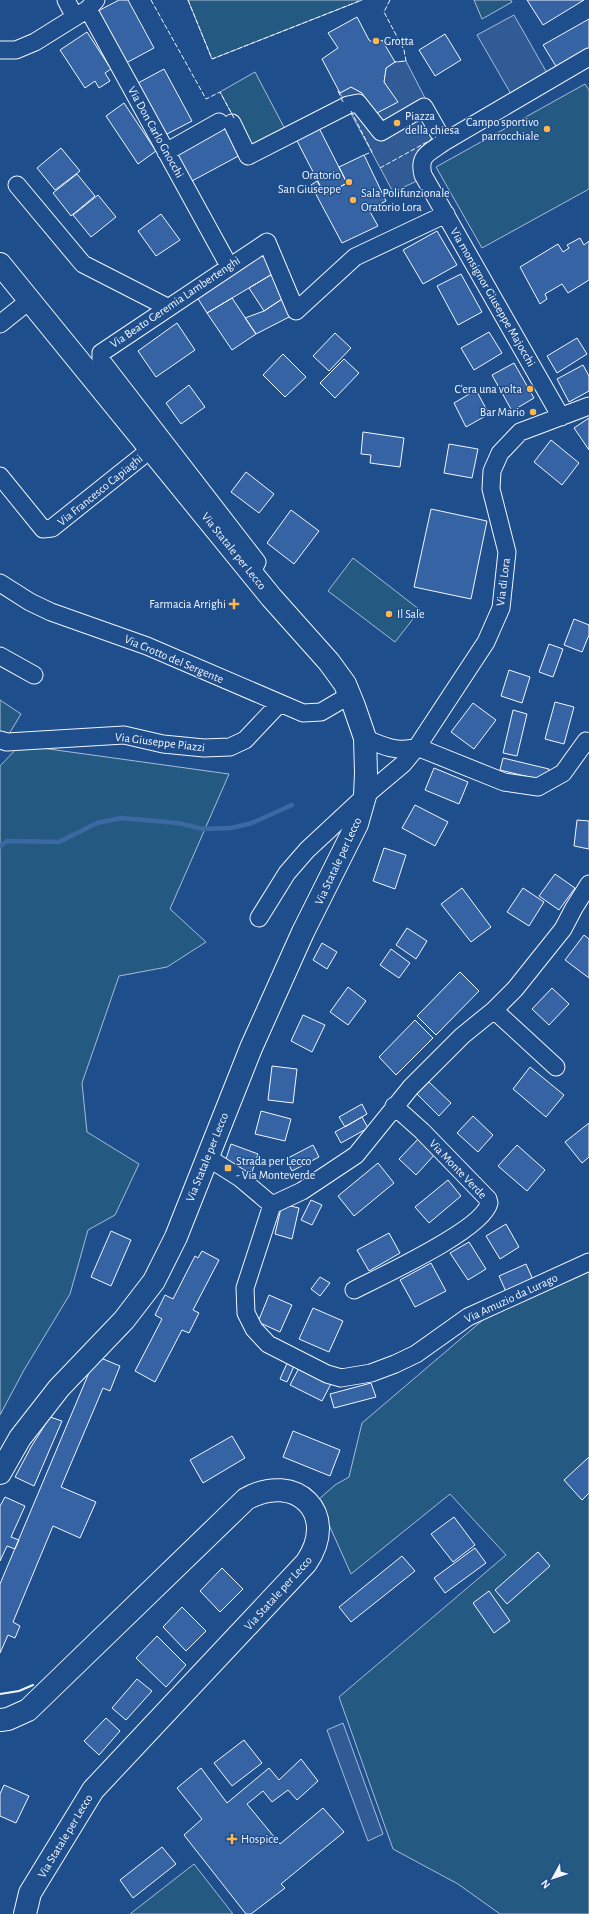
<svg xmlns="http://www.w3.org/2000/svg" width="589" height="1914" font-family="'Alegreya Sans',sans-serif">
	<rect width="100%" height="100%" fill="#1f4e8c"/>
	<!-- green -->
	<path fill="#245a82" stroke="#a8bbd7" d="M188,0H362L212,59Z
		M474,0H511L512,2L482,19Z
		M255,72L286,131L251,150L220,92Z
		M585,84L589,90V189L482,248L436,167Z
		M353,558L420,610L395,642L328,591Z
		M0,700L21,714L6,739L0,737Z
		M20,745L229,774L170,909L206,942L167,967L119,976L82,1083L87,1132L139,1164L115,1215L88,1230L70,1294L24,1370L0,1415V766Z
		M589,1268V1914H500L458,1884L393,1849L339,1697L506,1555L450,1494L351,1574L318,1500L335,1485L349,1477L362,1423L491,1313Z
		M194,1864L233,1914H130Z"/>
	<!-- parking -->
	<path fill="#305b95" stroke="#a8bbd7" d="M514,15L547,73L511,94L477,35Z
		M406,61L443,133L414,160L417,181L393,192L340,93L351,87L362,93L397,102L384,82L386,68L395,62Z
		M343,1723L383,1834L368,1841L327,1730Z"/>
	<g fill="none" stroke-linecap="round" stroke-linejoin="round">
		<!-- stream -->
		<path stroke="#3b69a3" stroke-width="4.5" d="M0,846L7,841L59,842L97,823L121,818L178,823L203,829L231,828L252,823L292,805"/>
	</g>
	<!-- building -->
	<path fill="#3563a3" stroke="#f2f6ff" d="M119,0H128L154,48L126,63L98,11Z
		M527,0H584L543,25Z
		M357,17L369,40L376,44L382,40L395,62L386,68L384,82L398,102L375,114L362,93L351,87L340,93L322,59L338,48L328,33Z
		M589,19V50L557,68L543,45Z
		M87,32L111,69L105,73L110,81L99,88L95,81L85,88L60,50Z
		M445,34L461,60L435,76L419,50Z
		M164,69L192,121L165,135L138,83Z
		M124,103L156,151L138,164L106,116Z
		M229,126L244,153L190,182L175,154Z
		M318,126L347,183L325,195L295,137Z
		M61,148L80,171L55,190L37,168Z
		M364,155L386,201L369,210L378,226L342,243L311,185L317,181L325,195L347,183L339,167Z
		M77,174L95,196L71,216L53,193Z
		M98,195L116,217L91,237L73,215Z
		M161,214L180,240L156,256L138,231Z
		M437,231L457,265L423,284L403,250Z
		M580,238L584,245L589,241V280L568,293L562,284L545,294L547,299L540,304L520,267L558,244L563,252L569,248L567,245Z
		M263,253L274,273L207,313L195,294Z
		M274,273L288,295L264,311L249,288Z
		M461,274L482,312L458,325L437,286Z
		M288,295L291,316L256,334L245,318L264,311Z
		M232,298L256,334L232,350L207,313Z
		M177,323L195,350L156,377L138,351Z
		M489,332L502,353L474,370L461,348Z
		M335,333L351,348L329,371L313,356Z
		M577,338L587,354L557,373L547,356Z
		M283,354L306,377L285,397L263,375Z
		M344,359L359,373L335,398L320,383Z
		M514,363L534,398L512,411L492,375Z
		M583,365L589,376V391L569,402L557,379Z
		M189,385L205,407L181,424L166,403Z
		M476,390L489,414L466,427L454,403Z
		M589,418V450L574,428Z
		M363,432L404,438L400,467L370,463L371,455L361,454Z
		M551,440L579,463L562,485L534,462Z
		M449,444L478,449L472,478L444,473Z
		M246,472L274,494L259,513L231,492Z
		M431,509L487,521L471,599L414,587Z
		M291,510L319,531L294,564L267,543Z
		M574,619L589,625V635L582,652L564,645Z
		M549,644L563,649L553,677L539,672Z
		M509,670L530,677L522,703L501,696Z
		M555,702L574,707L564,744L545,739Z
		M473,703L496,720L474,749L451,732Z
		M513,710L527,714L517,756L503,753Z
		M503,758L549,769L546,781L500,770Z
		M434,768L468,782L459,804L425,790Z
		M415,805L448,822L435,846L402,828Z
		M577,820L589,821V849L574,846Z
		M384,848L406,855L395,889L373,881Z
		M555,874L575,888L559,910L539,896Z
		M462,888L491,927L471,942L441,904Z
		M523,888L544,902L529,926L507,912Z
		M407,928L427,941L416,959L396,945Z
		M584,935L589,939V978L565,960Z
		M322,943L337,952L327,969L313,960Z
		M391,949L410,963L399,978L380,965Z
		M460,972L479,991L436,1035L417,1016Z
		M348,987L366,1001L348,1025L330,1012Z
		M552,988L569,1004L549,1025L532,1009Z
		M303,1015L325,1025L312,1052L291,1041Z
		M415,1020L433,1038L396,1075L379,1057Z
		M272,1066L297,1069L293,1103L268,1100Z
		M530,1067L564,1095L546,1117L513,1089Z
		M429,1082L451,1103L439,1116L417,1094Z
		M362,1104L367,1114L345,1127L339,1117Z
		M261,1111L291,1119L285,1141L255,1134Z
		M473,1116L493,1135L478,1152L457,1133Z
		M362,1117L368,1128L341,1143L335,1132Z
		M589,1123V1157L582,1163L565,1142Z
		M420,1137L436,1153L416,1175L399,1159Z
		M231,1144L258,1154L251,1175L224,1165Z
		M313,1145L319,1157L292,1171L286,1159Z
		M517,1145L545,1170L527,1191L498,1166Z
		M378,1163L394,1183L354,1216L338,1196Z
		M448,1180L461,1196L429,1223L415,1207Z
		M311,1200L322,1205L312,1225L301,1220Z
		M282,1204L299,1208L292,1239L275,1234Z
		M506,1224L519,1247L500,1259L486,1236Z
		M111,1231L131,1240L111,1286L91,1277Z
		M389,1233L400,1253L369,1271L357,1250Z
		M469,1242L486,1269L468,1280L450,1253Z
		M202,1251L219,1260L193,1310L199,1313L189,1333L182,1330L155,1382L135,1371L162,1319L155,1315L165,1295L173,1299L195,1256L198,1258Z
		M431,1263L446,1291L415,1307L400,1280Z
		M526,1264L534,1282L507,1294L499,1276Z
		M320,1277L330,1283L320,1296L311,1289Z
		M269,1295L292,1305L280,1332L258,1322Z
		M313,1308L343,1321L329,1352L299,1339Z
		M96,1356L120,1366L110,1391L103,1388L61,1487L96,1502L80,1538L53,1526L13,1622L20,1626L15,1638L8,1635L0,1653V1584Z
		M288,1361L295,1364L287,1382L280,1379Z
		M300,1366L332,1382L322,1401L290,1385Z
		M371,1383L376,1397L334,1408L330,1394Z
		M50,1417L62,1421L34,1486L15,1477L31,1447Z
		M293,1431L340,1450L330,1476L283,1457Z
		M232,1436L245,1458L203,1483L190,1460Z
		M589,1457V1493L582,1500L564,1480Z
		M5,1497L25,1506L11,1537L19,1540L15,1549L7,1546L0,1561V1506Z
		M454,1517L475,1545L453,1562L431,1534Z
		M475,1548L486,1563L445,1593L434,1578Z
		M538,1552L550,1566L507,1604L495,1590Z
		M402,1556L415,1571L351,1622L339,1607Z
		M222,1568L243,1589L220,1612L200,1591Z
		M489,1591L510,1621L494,1633L473,1603Z
		M182,1607L206,1631L186,1651L163,1627Z
		M157,1636L186,1665L166,1687L136,1658Z
		M137,1679L152,1691L126,1720L112,1708Z
		M106,1718L120,1731L99,1755L84,1741Z
		M244,1740L262,1763L232,1786L214,1763Z
		M301,1759L318,1781L297,1800L288,1790L272,1802L263,1791L247,1804L280,1844L323,1808L344,1832L281,1884L285,1888L251,1914H246L184,1835L202,1819L177,1788L201,1768L227,1803L269,1768L279,1780Z
		M4,1785L29,1796L16,1823L0,1816V1794Z
		M162,1847L176,1864L133,1898L120,1880Z"/>
	<g fill="none" stroke-linecap="round" stroke-linejoin="round">
		<!-- minor casing -->
		<g stroke="#f2f6ff" stroke-width="19">
			<path id="minor" d="M66,0L75,17
				M96,0L88,9L229,266
				M0,50H16L35,42L88,9
				M232,123L248,156L348,105L358,103L381,132L424,107L444,142
				M166,152L219,122
				M17,185L83,264L167,307
				M0,324L30,300
				M561,417L423,175C418,155 429,153 444,142L589,57
				M0,476L43,529L52,528L151,449
				M252,572L257,562L101,360V353L267,242L296,311L355,257L446,214
				M0,583L30,602L51,612L147,646L303,713L321,712L350,695
				M0,656L34,675
				M365,738C382,746 398,753 417,747L504,782L538,787L563,773L586,741
				M0,740L7,742L124,735L163,744L204,748L230,747L245,740L279,704
				M259,918L287,873L307,850L365,796L403,764L417,747L486,642L501,608L507,552L491,489L492,471L500,453L520,432L589,406
				M494,1010L556,1067
				M207,1157L240,1178L272,1205L302,1191L356,1155L411,1087L462,1036L494,1010L515,989L563,929L574,908L589,884
				M272,1205L245,1288L246,1313L254,1329L268,1344L327,1374L341,1378L371,1373L395,1364L416,1354L468,1317L589,1262
				M354,1290C381,1276 483,1230 489,1203L488,1199L422,1131L394,1106"/>
		</g>
		<!-- major casing -->
		<g stroke="#f2f6ff" stroke-width="24">
			<path id="major" d="M0,264L271,597L329,662L345,684L354,706L365,738L366,773L365,796L357,824L303,932L251,1048L176,1237L154,1281L124,1320L59,1388L20,1438L0,1473
				M0,1720L8,1719L28,1710L246,1499C296,1471 340,1514 306,1563L93,1790L30,1893L25,1914"/>
		</g>
		<!-- minor -->
		<use href="#minor" stroke="#1f4e8c" stroke-width="17"/>
		<!-- major -->
		<use href="#major" stroke="#1f4e8c" stroke-width="22"/>
		<!-- fence -->
		<path stroke="#f2f6ff" stroke-width="1" stroke-dasharray="5 2" stroke-linecap="butt" d="M151,0L206,99L220,92L234,118
			M188,0L212,59L362,0
			M390,0L384,12L404,50L406,61L395,62L394,61
			M338,91L343,102
			M351,111L372,152L364,155
			M380,168L436,137"/>
		<!-- wall -->
		<path stroke="#f2f6ff" stroke-width="2" d="M0,1694L19,1691L33,1685"/>
	</g>
	<!-- markers -->
	<g fill="#ffb74d" stroke="#1f4e8c" stroke-width="1.5">
		<circle cx="376" cy="41" r="4"/>
		<circle cx="397" cy="123" r="4"/>
		<circle cx="547" cy="129" r="4"/>
		<circle cx="349" cy="182" r="4"/>
		<circle cx="353" cy="200" r="4"/>
		<circle cx="530" cy="389" r="4"/>
		<circle cx="533" cy="412" r="4"/>
		<path d="M232 598h4v4h4v4h-4v4h-4v-4h-4v-4h4z"/>
		<circle cx="389" cy="614" r="4"/>
		<rect x="224" y="1164" width="8" height="8" rx="2"/>
		<path d="M230 1833h4v4h4v4h-4v4h-4v-4h-4v-4h4z"/>
	</g>
	<g text-anchor="middle" stroke-width="3" stroke-linejoin="round" paint-order="stroke">
		<!-- poi labels -->
		<g font-size="12" fill="#f2f6ff" stroke="#1f4e8c" text-anchor="start">
			<text x="384" y="45">Grotta</text>
			<text x="405" y="120">Piazza<tspan x="405" dy="14">della chiesa</tspan></text>
			<text x="539" y="126" text-anchor="end">Campo sportivo<tspan x="539" dy="14">parrocchiale</tspan></text>
			<text x="341" y="179" text-anchor="end">Oratorio<tspan x="341" dy="14">San Giuseppe</tspan></text>
			<text x="361" y="197">Sala Polifunzionale<tspan x="361" dy="14">Oratorio Lora</tspan></text>
			<text x="522" y="393" text-anchor="end">C'era una volta</text>
			<text x="525" y="416" text-anchor="end">Bar Mario</text>
			<text x="226" y="608" text-anchor="end">Farmacia Arrighi</text>
			<text x="397" y="618">Il Sale</text>
			<text x="236" y="1165">Strada per Lecco<tspan x="236" dy="14">- Via Monteverde</tspan></text>
			<text x="241" y="1843">Hospice</text>
		</g>
		<!-- street labels -->
		<g font-size="12" fill="#f2f6ff" stroke="#1f4e8c">
			<text transform="translate(156 132) rotate(61)" y="4">Via Don Carlo Gnocchi</text>
			<text transform="translate(493 297) rotate(60)" y="4">Via monsignor Giuseppe Majocchi</text>
			<text transform="translate(175 302) rotate(-34)" y="4">Via Beato Geremia Lambertenghi</text>
			<text transform="translate(100 490) rotate(-39)" y="4">Via Francesco Capiaghi</text>
			<text transform="translate(234 551) rotate(51)" y="4">Via Statale per Lecco</text>
			<text transform="translate(503 582) rotate(-83)" y="4">Via di Lora</text>
			<text transform="translate(174 659) rotate(23)" y="4">Via Crotto del Sergente</text>
			<text transform="translate(160 742) rotate(7)" y="4">Via Giuseppe Piazzi</text>
			<text transform="translate(338 861) rotate(-65)" y="4">Via Statale per Lecco</text>
			<text transform="translate(207 1157) rotate(-68)" y="4">Via Statale per Lecco</text>
			<text transform="translate(458 1169) rotate(46)" y="4">Via Monte Verde</text>
			<text transform="translate(511 1298) rotate(-25)" y="4">Via Amuzio da Lurago</text>
			<text transform="translate(278 1593) rotate(-48)" y="4">Via Statale per Lecco</text>
			<text transform="translate(65 1836) rotate(-59)" y="4">Via Statale per Lecco</text>
		</g>
	</g>
	<!-- north arrow -->
	<g transform="translate(553 1878) rotate(230)" stroke="#1f4e8c" stroke-width="3" paint-order="stroke">
	<path d="M0-3L7 15L0 10L-7 15Z" fill="#f2f6ff"/>
	<text y="-6" font-size="11" font-weight="bold" text-anchor="middle" fill="#f2f6ff">N</text>
	</g>
</svg>
